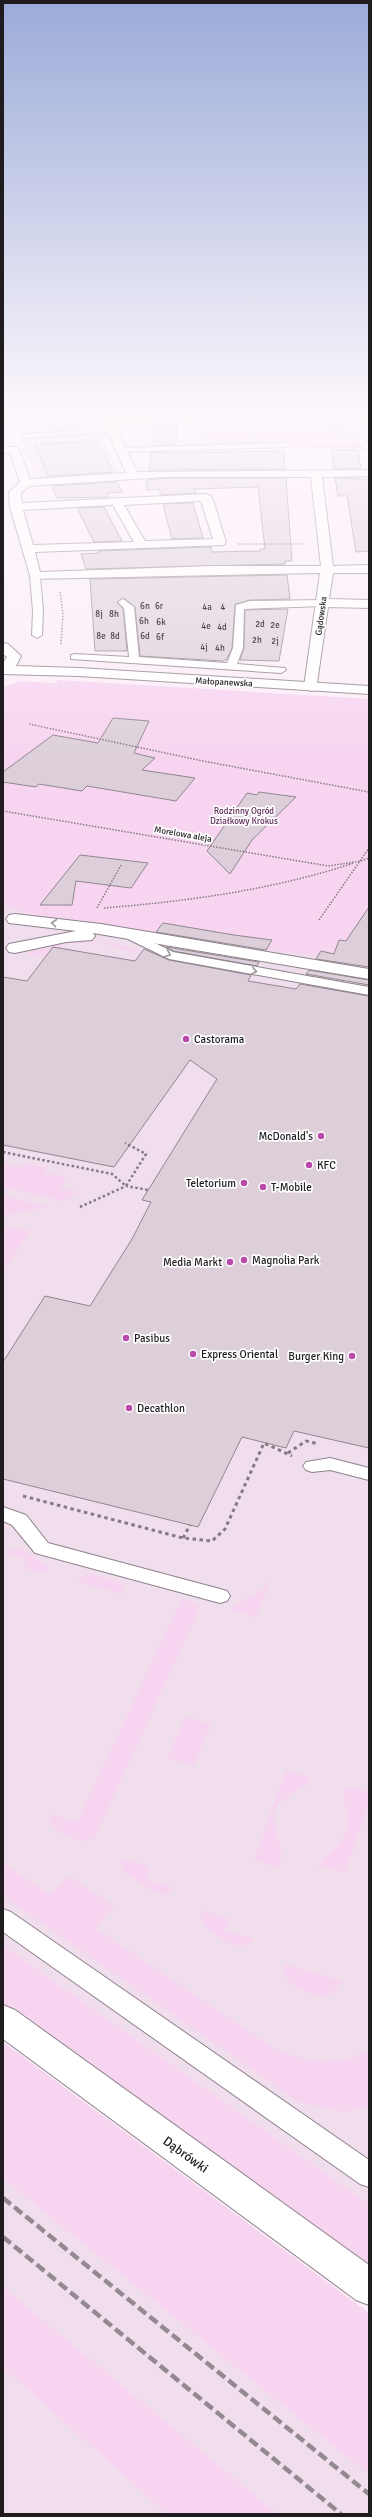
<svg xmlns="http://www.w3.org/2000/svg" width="372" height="2517" font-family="Signika,sans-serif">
	<rect width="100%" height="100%" fill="#fbeef8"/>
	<!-- built -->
	<path fill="#f1deed" d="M10,410H90L120,474L36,477Z
		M3,901L369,964V2204L3,1945Z
		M3,2179L369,2475V2514H278L3,2287Z
		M3,2368L103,2457L167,2514H3Z"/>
	<!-- green -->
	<path fill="#f7d4f0" d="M357,410L360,447L212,445L204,442L193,418L208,415V411Z
		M58,680L369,699V964L44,918L3,905L4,687L20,681L56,683Z
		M80,940L119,944L161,959L101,943H64L60,948L53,947L47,956H28V953C44,943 62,942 80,940Z
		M29,1163L44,1167L46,1173L67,1177L60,1188L78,1192L64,1201L3,1187V1164L18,1167Z
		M3,1196L49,1207L3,1216Z
		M15,1228L30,1231L3,1271V1230Z
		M12,1549H21L47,1566V1574L23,1568L28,1560L6,1553Z
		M89,1574L120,1582L124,1589L123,1594L77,1582L82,1576Z
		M271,1581L256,1617L231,1610L234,1606L262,1590Z
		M182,1598L194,1603L199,1608L198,1612L95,1837C82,1848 50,1831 49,1817L51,1814L77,1822Z
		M185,1717L211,1724L194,1766L167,1758Z
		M286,1770L312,1778C301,1792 280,1796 273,1813C274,1833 286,1847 279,1868L254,1860Z
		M345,1786L369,1792V1804L345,1873L318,1865C325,1855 337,1849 343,1838C353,1821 341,1804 345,1786Z
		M123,1859L151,1867L146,1879L174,1888L164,1895L156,1893L123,1872L121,1863Z
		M3,1863L50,1895L69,1876L114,1906L95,1928L277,2050C306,2062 341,2067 369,2050V2107L344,2112L299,2102L3,1896Z
		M201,1910L229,1919L225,1931L254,1939C240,1958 212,1933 201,1921Z
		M3,1945L369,2204V2271L3,2004Z
		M284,1964L343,1981L330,1995C313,1999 280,1985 284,1964Z
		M3,2042L369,2313V2475L3,2179Z
		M3,2287L278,2514H167L3,2368Z"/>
	<!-- building -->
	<path fill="#dccfd9" stroke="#91868f" d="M157,410H177L176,445L152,446Z
		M98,441L113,472L48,476L35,444Z
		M332,450H358L361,469H334Z
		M284,451L285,469L149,470L151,453Z
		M165,478H286L292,561H285V564L86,569L81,554L99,553L98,551L211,547L212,552L260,551V549H265L258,487L194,489L196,493L161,495L159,489L146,490L147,480Z
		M335,478L369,479V551L356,552L347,496H338Z
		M117,482L122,492L107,493L109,497L57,498L52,486Z
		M193,503L203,538L172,539L163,504Z
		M104,507L122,541L94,542L77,508Z
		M287,575L290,599L250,600L235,604L232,648L227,659L223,661L140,656L135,607L124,598L117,602L123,609L127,651H95L90,579Z
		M288,609L279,661L240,660L244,648L245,610Z
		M113,718L149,721L134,753L155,758L142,770L195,778L176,801L87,786L82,791L39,784L36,787L3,782V772L53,735L98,743Z
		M259,792L296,797L252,840L230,874L207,851L247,793L257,795Z
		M80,855L148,863L131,888L76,881L72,905H40Z
		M369,907V967L316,959L321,951L334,954L339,940L346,941Z
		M163,923L234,935L272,940L266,950L156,932Z
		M53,947L135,961L144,949L169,960L251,975L248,981L296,989L300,984L369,996V1448L294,1431L286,1448L242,1437L198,1527L3,1479V1362L45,1296L90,1306L132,1239L151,1202L142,1200L217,1079L190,1060L114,1167L3,1145V977L27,981Z
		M166,947L259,962L257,966L173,951Z
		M309,970L369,980V985L306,974Z"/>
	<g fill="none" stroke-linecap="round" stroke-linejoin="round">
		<!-- service casing -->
		<g stroke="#8e838c" stroke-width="2">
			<path id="service" d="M112,428H115V432L27,438L23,436L27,434Z
				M284,443L288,445L287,447L121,452L117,450L121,448Z
				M35,573L40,576L43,611L42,635L37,638L32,635L33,611L30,576Z
				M123,599L134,607L139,657L227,663L233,648L236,605L250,601L323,600L328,603L323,606L244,609L243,648L237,664L285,668L286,670L281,673L71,659V655L75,654L129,657L124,608L118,602Z
				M133,932L173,952L369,987V995L169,959L128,939L127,936Z
				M330,1458L369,1468V1480L330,1470L312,1472L306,1470L303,1466L306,1462Z
				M3,1507L26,1515L48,1543L220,1589L227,1591L230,1596L227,1601L220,1603L35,1553L12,1525L3,1521Z
				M3,1909L11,1912L369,2160V2187L360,2184L3,1932Z"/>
		</g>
		<!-- minor casing -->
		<g stroke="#8e838c" stroke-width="2">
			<path id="minor" d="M98,410H108L137,472L369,470V476L322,477L333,566L369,565V573H333L329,599L369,600V608L328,607L316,690L311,691L304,687L320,573L31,579L10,507L9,492L20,482L10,453H3V447H18L30,479L126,473ZM165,477H311L321,566H213L40,572L35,552L224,545L226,542L212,497L206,494L22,503L21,493L29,486ZM201,501L213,539L145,541L124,505ZM113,505L134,542L33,545L23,510Z
				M15,914L101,924L369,969V979L93,933L95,936L92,940L66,942L15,953L9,952L6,948L9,944L76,931L9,923L6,919L9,915Z
				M3,2005L15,2010L369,2265V2305L356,2300L3,2039Z"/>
		</g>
		<!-- tertiary casing -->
		<g stroke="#8e838c" stroke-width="2">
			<path id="tertiary" d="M3,643L8,644L21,656L16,666L79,668L369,686V694L79,676L3,674V663L7,657L3,654Z"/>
		</g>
		<!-- path-far2 -->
		<path stroke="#837b81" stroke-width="1.5" stroke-dasharray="1.5 1.5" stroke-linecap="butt" d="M284,410V413C312,419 341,423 360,447
			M3,412L11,429
			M300,447H360L369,450
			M238,544H303
			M60,592L63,614L61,645
			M29,724L203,761L369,792
			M3,811L328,866L361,861
			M361,861L369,858
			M97,908L121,865
			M104,908C189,901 272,890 354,863
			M319,920L369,848"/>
		<!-- path-far1 -->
		<path stroke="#837b81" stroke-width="2.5" stroke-dasharray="2.5 2.5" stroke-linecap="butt" d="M3,1152L112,1174L126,1186L146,1154L125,1143
			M80,1207L126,1186L148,1190"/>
		<!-- path -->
		<path stroke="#837b81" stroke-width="3" stroke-dasharray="3.5 3.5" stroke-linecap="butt" d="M288,1453L306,1441L319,1444
			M23,1496L183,1538L212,1541L225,1529L264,1443L292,1456
			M183,1538L190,1525"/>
		<!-- service -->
		<use href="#service" fill="#fff" fill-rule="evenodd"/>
		<!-- minor -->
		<use href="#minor" fill="#fff" fill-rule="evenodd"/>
		<!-- tertiary -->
		<use href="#tertiary" fill="#fff" fill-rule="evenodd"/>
		<!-- rail -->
		<path stroke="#938a91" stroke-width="4.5" stroke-dasharray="10 4.5" stroke-linecap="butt" d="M3,2198L369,2494
			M3,2237L341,2514"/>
	</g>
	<!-- one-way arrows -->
	<defs><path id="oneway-chevron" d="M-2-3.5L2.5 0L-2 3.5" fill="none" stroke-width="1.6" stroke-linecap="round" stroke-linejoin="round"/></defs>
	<g stroke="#9a989a">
		<use href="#oneway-chevron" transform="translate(54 923) rotate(-173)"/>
		<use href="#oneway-chevron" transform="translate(168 954) rotate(22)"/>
		<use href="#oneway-chevron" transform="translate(254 971) rotate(10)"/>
	</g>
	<!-- sky -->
	<linearGradient id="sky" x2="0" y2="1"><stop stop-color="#9babd8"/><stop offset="0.54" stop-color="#fdf7fc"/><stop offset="1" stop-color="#fdf7fc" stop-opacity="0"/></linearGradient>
	<rect width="372" height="763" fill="url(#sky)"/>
	<!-- markers -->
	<g fill="#b84baa" stroke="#fff" stroke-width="1.5">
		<circle cx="186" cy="1039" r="4"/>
		<circle cx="321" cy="1136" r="4"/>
		<circle cx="309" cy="1165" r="4"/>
		<circle cx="244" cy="1183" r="4"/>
		<circle cx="263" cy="1187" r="4"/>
		<circle cx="244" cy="1260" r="4"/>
		<circle cx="230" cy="1262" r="4"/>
		<circle cx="126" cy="1338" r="4"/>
		<circle cx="193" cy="1354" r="4"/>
		<circle cx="352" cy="1356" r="4"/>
		<circle cx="129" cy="1408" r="4"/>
	</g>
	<g text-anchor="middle" stroke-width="3.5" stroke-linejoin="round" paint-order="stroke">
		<!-- number labels -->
		<g font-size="9" fill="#4e484e">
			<text x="145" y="609">6n</text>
			<text x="159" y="609">6r</text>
			<text x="207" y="610">4a</text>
			<text x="223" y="610">4</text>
			<text x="99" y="617">8j</text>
			<text x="114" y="617">8h</text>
			<text x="144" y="624">6h</text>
			<text x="161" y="625">6k</text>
			<text x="260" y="627">2d</text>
			<text x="275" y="628">2e</text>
			<text x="206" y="629">4e</text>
			<text x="222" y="630">4d</text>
			<text x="101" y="639">8e</text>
			<text x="115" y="639">8d</text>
			<text x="145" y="639">6d</text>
			<text x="160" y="640">6f</text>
			<text x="257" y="643">2h</text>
			<text x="275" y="644">2j</text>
			<text x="204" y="650">4j</text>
			<text x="220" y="651">4h</text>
		</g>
		<!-- far-street labels -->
		<g font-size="9" fill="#1f1b1f" stroke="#fff">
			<text transform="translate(321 616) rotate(-82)" y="3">Gądowska</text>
			<text transform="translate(224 682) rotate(3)" y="3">Małopanewska</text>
			<text transform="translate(183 834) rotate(10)" y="3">Morelowa aleja</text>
		</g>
		<!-- far-park labels -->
		<g font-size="9" fill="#5f2b57" stroke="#fff">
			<text x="244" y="814">Rodzinny Ogród<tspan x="244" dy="10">Działkowy Krokus</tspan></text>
		</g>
		<!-- poi labels -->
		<g font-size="11" fill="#1f1b1f" stroke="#fff" text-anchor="start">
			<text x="194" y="1043">Castorama</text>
			<text x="313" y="1140" text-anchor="end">McDonald's</text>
			<text x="317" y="1169">KFC</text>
			<text x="236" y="1187" text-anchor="end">Teletorium</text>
			<text x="271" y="1191">T-Mobile</text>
			<text x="252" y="1264">Magnolia Park</text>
			<text x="222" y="1266" text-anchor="end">Media Markt</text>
			<text x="134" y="1342">Pasibus</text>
			<text x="201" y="1358">Express Oriental</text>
			<text x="344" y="1360" text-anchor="end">Burger King</text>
			<text x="137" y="1412">Decathlon</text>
		</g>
		<!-- near-street labels -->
		<g font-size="13" fill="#1f1b1f" stroke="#fff">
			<text transform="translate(186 2154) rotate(36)" y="5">Dąbrówki</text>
		</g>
	</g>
	<!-- border -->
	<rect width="372" height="2517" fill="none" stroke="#1f1b1f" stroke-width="8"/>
</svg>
